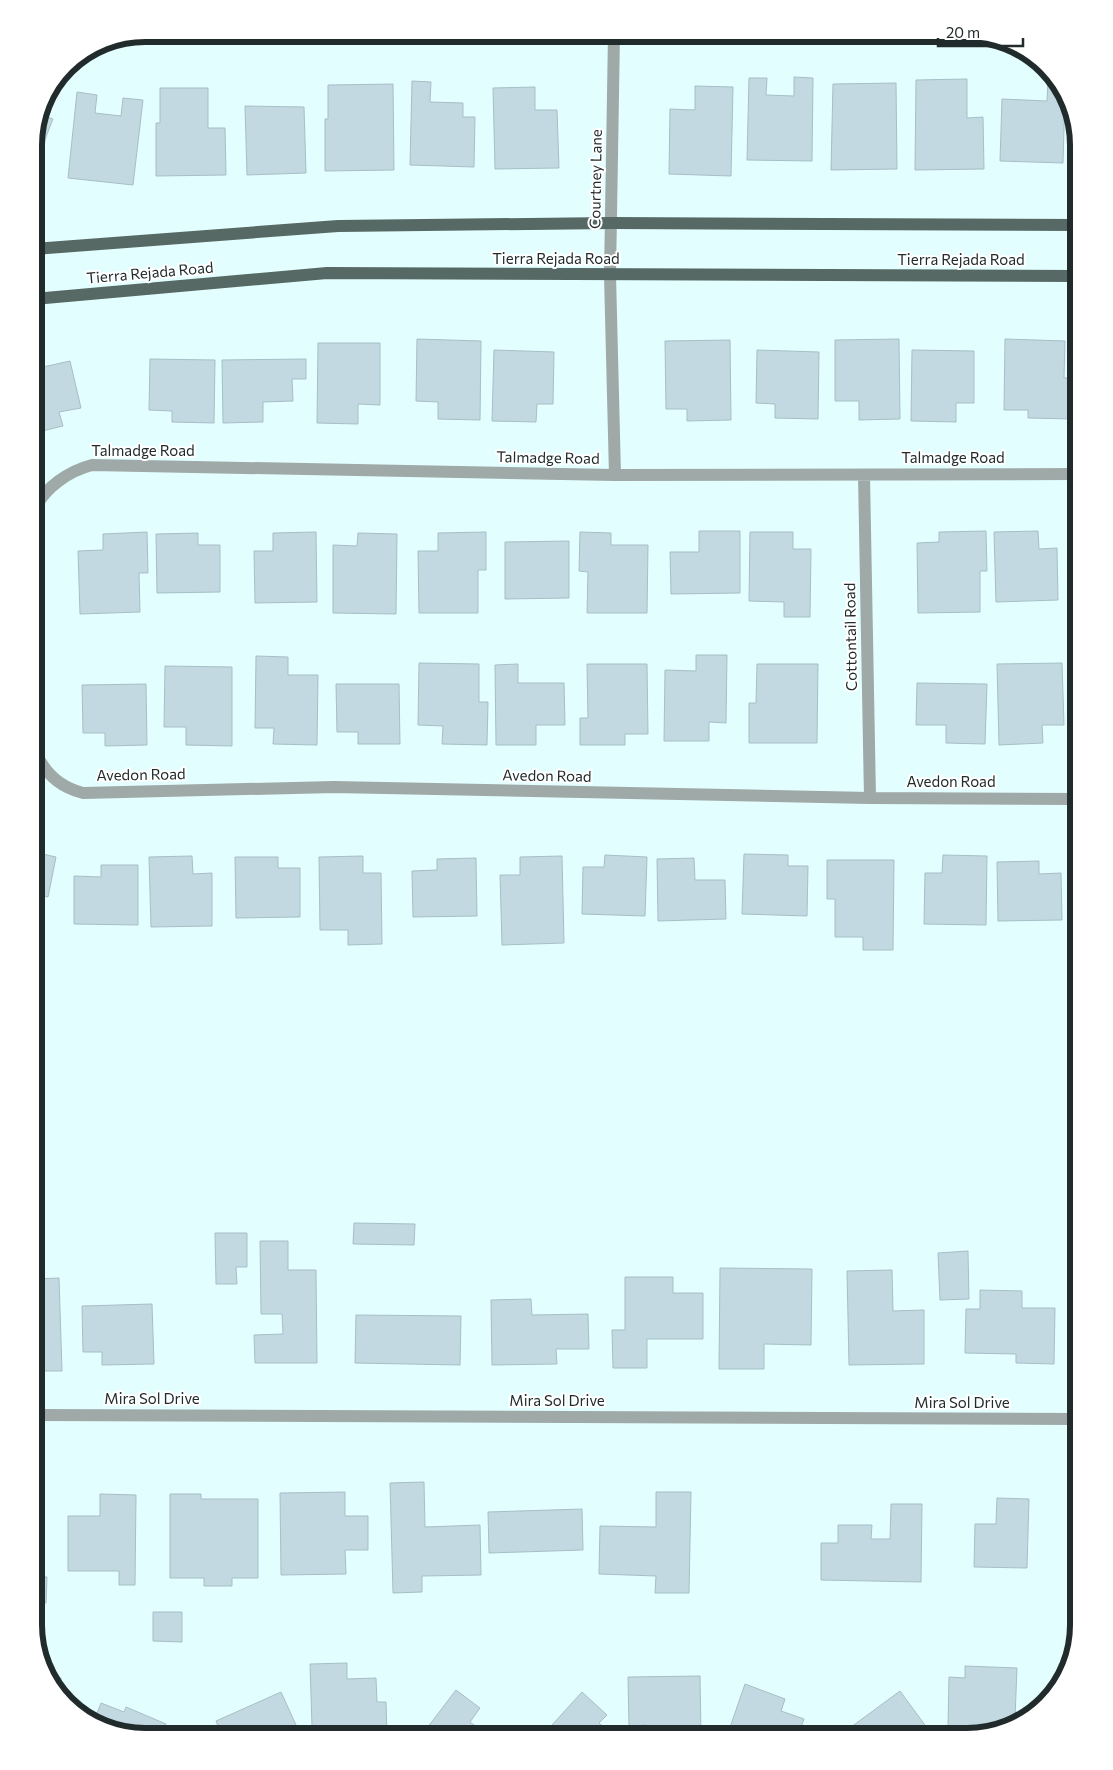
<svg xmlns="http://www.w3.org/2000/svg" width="1113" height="1770" font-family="Commissioner,sans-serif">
	<rect width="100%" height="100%" fill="#e3feff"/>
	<!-- building -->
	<path fill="#c2d9e1" stroke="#a7bec6" d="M794,77L813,78L812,161L747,160L749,78H767L766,95L794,96Z
		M967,79V118L983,117L984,169L915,170L916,80Z
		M1048,80H1054L1065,93L1063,163L1000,161L1002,99L1047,101Z
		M412,81L431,82L430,102L463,103V117H475L474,167L410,165Z
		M896,83L897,169L831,170L833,84Z
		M393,84L394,170L325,171V119H328V85Z
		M695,86L733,87L731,176L669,174L670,109L695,110Z
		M535,87V110H557L559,168L495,169L493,88Z
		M160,88H208V128H225L226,175L156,176V123H160Z
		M77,92L97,95L95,113L121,116L123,98L143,100L133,185L68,178Z
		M245,106L304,107L306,173L247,175Z
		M42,115L53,119L42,147L34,144V138Z
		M417,339L481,341L480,420L438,419V402L416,401Z
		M899,339L900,419L859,420V401H835V340Z
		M1005,339L1065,341L1064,378H1073L1072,419L1028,418V410H1004Z
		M730,340L731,420L687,421V409H666L665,341Z
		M318,343H380V405L358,404V424L317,423Z
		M494,350L554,352L553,404H537L536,422L492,421Z
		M757,350L819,352L818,419L775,418V404L756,403Z
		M912,350L974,351V403H956V422L911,421Z
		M150,359L215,360L214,423L172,422V411L149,410Z
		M306,359V379H292L293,401L263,402V422L223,423L222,360Z
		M70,361L81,408L59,412L63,426L34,433V369Z
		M699,531H740V593L671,594L670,552H699Z
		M986,531L987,571H980V612L918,613L917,543L939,542V532Z
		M1038,531L1039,549L1057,548L1058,600L996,602L994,532Z
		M147,532L148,573H139L140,612L80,614L78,551L103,550V534Z
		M316,532L317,602L255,603L254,551H273V533Z
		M486,532V570H478V613H419L418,551H438V533Z
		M580,532L611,533V545H648L647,613H587L588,572L579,571Z
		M750,532H793V549H811L810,617H784V602L749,601Z
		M198,533V545H220V592L157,593L156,534Z
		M358,533L397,534L396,614L333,613V545L357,546Z
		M569,541V598L505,599V542Z
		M696,655H727L726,723L709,722V741H664L665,670L696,671Z
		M256,656L288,657V675H318L317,745L273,744L274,728H255Z
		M419,663L479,664V702H488L487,745L442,744L443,726L418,725Z
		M1062,663L1064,725H1042L1043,743L999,745L997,664Z
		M518,664V683H564L565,725H536V745H496L495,665Z
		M587,664H647L648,734H625V745H580V718H588Z
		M757,664H818L817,743H749V703H756Z
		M165,666L232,667V746L186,745V727H164Z
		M917,683L987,684L985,744L946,743V725H916Z
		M146,684L147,745L105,746V733H83L82,685Z
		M336,684H399L400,744H358V732H337Z
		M34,852L56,857L48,897L37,894L34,910Z
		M744,854L788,855V866H808L807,916L742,914Z
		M605,855L647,857L645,916L582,914L583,867H604Z
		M943,855L987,856L986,925L924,924L925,873H942Z
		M192,856L193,874L212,873V926L151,927L149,857Z
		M363,856V873H381L382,944L348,945V930H320L319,857Z
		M562,856L564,943L502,945L500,875H520V857Z
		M235,857H278V868H300V917L236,918Z
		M476,858L477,916L413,917L412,871L437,870V859Z
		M694,858L695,880H725L726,919L658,921L657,859Z
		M827,860H894L893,950H863V937H835V899H827Z
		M1039,861V874L1061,873L1062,920L998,921L997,862Z
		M101,865H138V925L74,924V876L101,877Z
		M354,1223L415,1224L414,1245L353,1244Z
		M215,1233H247V1267H236L237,1284H216Z
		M260,1241H288V1270H316L317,1363H255L254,1335L283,1334L282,1314H261Z
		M968,1251L969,1299L940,1300L938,1253Z
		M720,1268L812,1269L811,1345L764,1344V1369H719Z
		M892,1270L893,1311L924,1310V1364L849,1365L847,1271Z
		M625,1277H673V1293H703V1339H647V1368H613L612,1330H625Z
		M59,1278L62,1371H34V1279Z
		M980,1290L1022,1291V1308H1055L1054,1364L1016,1363V1354L965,1353L966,1309H980Z
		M531,1299L532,1315L588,1314L589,1349H556L557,1364L492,1365L491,1300Z
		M1072,1301H1079V1369H1073Z
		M152,1304L154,1364L102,1365V1352H83L82,1306Z
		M356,1315L461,1316L460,1365L355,1363Z
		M424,1482L425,1527L480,1525L481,1575L422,1576V1592L393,1593L390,1483Z
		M345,1492V1516H368V1550H345L346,1574L281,1575L280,1493Z
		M656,1492H691L689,1593H655L656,1576L599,1574L600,1526L656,1527Z
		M100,1494L136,1495L135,1585H119V1571H68V1516H100Z
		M170,1494H201V1499H258V1578H232V1586H204V1578H170Z
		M997,1498L1029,1499L1027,1568L974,1567L975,1524H996Z
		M891,1504H922L921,1582L821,1580V1543H838V1525H872L871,1539H890Z
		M582,1509L583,1550L489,1553L488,1512Z
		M34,1576L47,1577L46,1603H34Z
		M153,1612H182V1642L153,1641Z
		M347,1663V1679L376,1678L377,1702H386L387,1736H327V1726L312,1727L310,1664Z
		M965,1666L1017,1668L1015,1718L1024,1719L1017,1725L968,1736L966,1727L948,1726L949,1677L965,1678Z
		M700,1676L701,1736H646V1725L629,1726L628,1677Z
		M49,1678H61V1692Z
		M745,1684L785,1699L781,1711L804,1719L798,1736H727Z
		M456,1690L480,1708L470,1722L489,1736H421Z
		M900,1691L933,1736H851L847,1730Z
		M281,1692L301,1736H222L216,1721Z
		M582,1692L607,1715L599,1723L614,1736H542Z
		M101,1703L124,1712L126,1707L166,1724L161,1736H138L94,1721Z"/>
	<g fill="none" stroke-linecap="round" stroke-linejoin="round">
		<!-- minor -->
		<path stroke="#9fa9a7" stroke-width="12" d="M614,34L610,275L615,475
			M864,475L870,798
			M34,510C45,487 69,471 92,465L615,475L1079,474
			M34,748C43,772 59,787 83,793L334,787L870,798L1079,799
			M34,1415L1079,1419"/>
		<!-- major -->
		<path stroke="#576964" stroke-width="12" d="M34,249L338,226L611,223L1079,225
			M34,299L327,273L1079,276"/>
	</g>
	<g text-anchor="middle" stroke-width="4" stroke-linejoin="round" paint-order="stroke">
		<!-- street labels -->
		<g font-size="15" fill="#212b2b" stroke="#fff">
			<text transform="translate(596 179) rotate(-89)" y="5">Courtney Lane</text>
			<text x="556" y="264">Tierra Rejada Road</text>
			<text x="961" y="265">Tierra Rejada Road</text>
			<text transform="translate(150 273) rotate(-5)" y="5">Tierra Rejada Road</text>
			<text x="143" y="456">Talmadge Road</text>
			<text transform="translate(548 458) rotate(1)" y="5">Talmadge Road</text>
			<text x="953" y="463">Talmadge Road</text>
			<text transform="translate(851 637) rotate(-91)" y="5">Cottontail Road</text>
			<text transform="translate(141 775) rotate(-1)" y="5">Avedon Road</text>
			<text transform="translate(547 776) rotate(1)" y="5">Avedon Road</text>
			<text x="951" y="787">Avedon Road</text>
			<text x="152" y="1404">Mira Sol Drive</text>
			<text x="557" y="1406">Mira Sol Drive</text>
			<text x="962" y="1408">Mira Sol Drive</text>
		</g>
	</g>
	<!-- crop -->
	<path d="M0 0H1113V1770H0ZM145 42H967A103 103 0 0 1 1070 145V1625A103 103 0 0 1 967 1728H145A103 103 0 0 1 42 1625V145A103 103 0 0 1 145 42Z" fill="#fff" fill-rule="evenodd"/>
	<path fill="none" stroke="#212b2b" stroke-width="6" d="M145 42H967A103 103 0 0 1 1070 145V1625A103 103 0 0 1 967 1728H145A103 103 0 0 1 42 1625V145A103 103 0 0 1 145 42Z"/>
	<!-- scale -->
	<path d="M938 38v8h85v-8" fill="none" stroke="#212b2b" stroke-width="2.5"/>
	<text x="946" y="38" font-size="15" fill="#212b2b" stroke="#ffffff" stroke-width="4" paint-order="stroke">20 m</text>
</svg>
